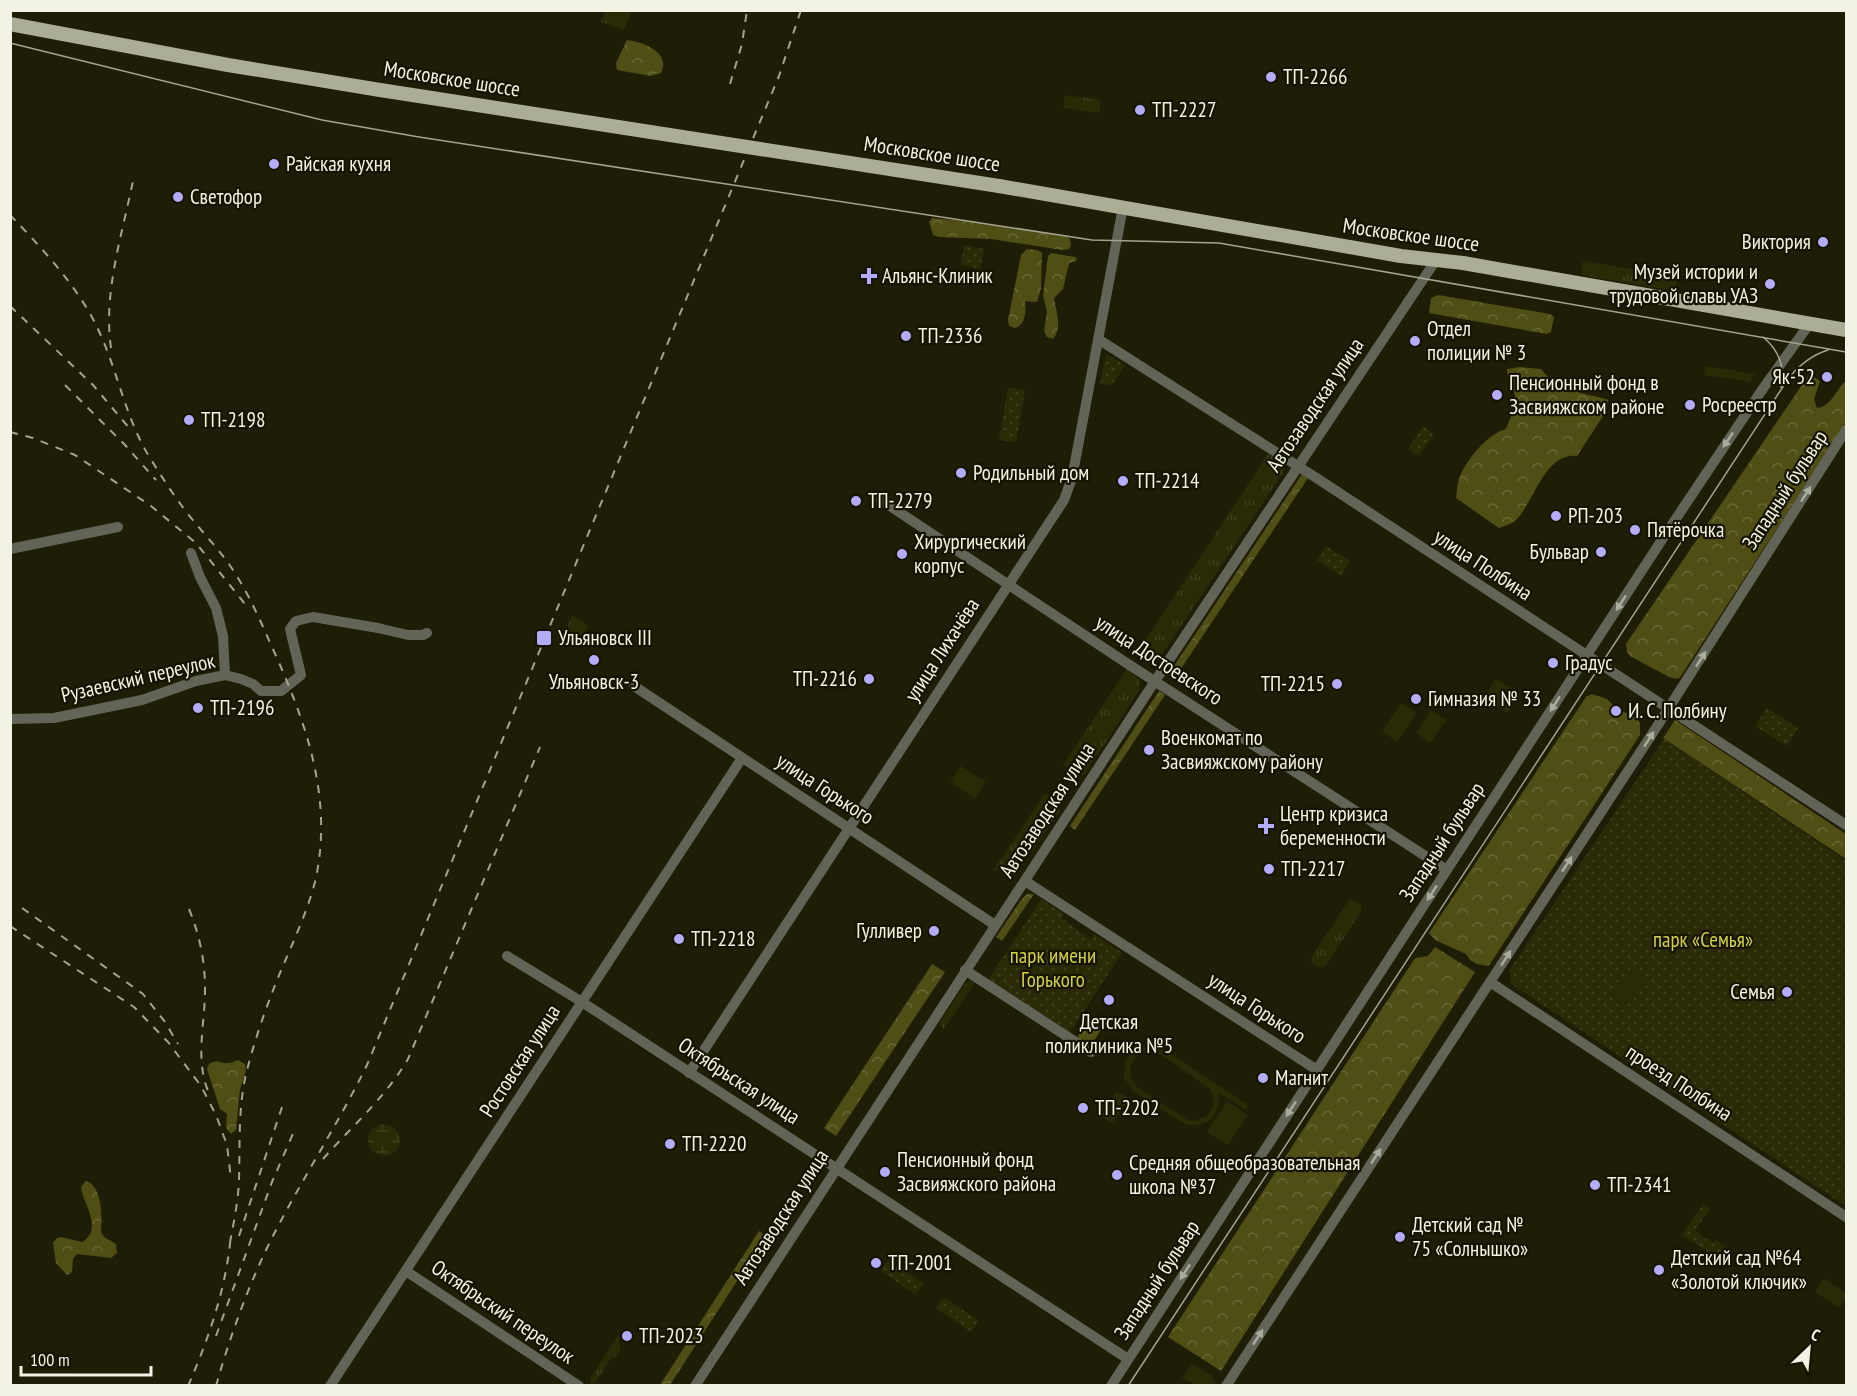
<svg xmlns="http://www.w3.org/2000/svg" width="1857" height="1396" font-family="'PT Sans Narrow',sans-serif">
	<defs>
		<pattern id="grass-tufts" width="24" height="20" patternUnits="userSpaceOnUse" patternTransform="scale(1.5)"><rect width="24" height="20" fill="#2b2a06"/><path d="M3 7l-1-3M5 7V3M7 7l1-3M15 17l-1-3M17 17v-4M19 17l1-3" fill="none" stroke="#403f1e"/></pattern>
		<pattern id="forest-crowns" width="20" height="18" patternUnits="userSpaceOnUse" patternTransform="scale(1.5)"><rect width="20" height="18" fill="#4f4e14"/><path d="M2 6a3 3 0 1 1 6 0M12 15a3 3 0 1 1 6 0" fill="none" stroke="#696836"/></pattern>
		<pattern id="wetland-marsh" width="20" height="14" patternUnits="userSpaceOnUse" patternTransform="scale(1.5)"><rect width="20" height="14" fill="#2b2a06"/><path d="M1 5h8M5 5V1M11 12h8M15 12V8" fill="none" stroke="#403f1e"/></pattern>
		<pattern id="park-dots" width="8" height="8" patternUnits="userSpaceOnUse" patternTransform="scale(1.5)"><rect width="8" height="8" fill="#2b2a06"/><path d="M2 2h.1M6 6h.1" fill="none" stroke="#403f1e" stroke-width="1.8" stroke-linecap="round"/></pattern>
	</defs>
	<rect width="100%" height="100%" fill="#1e1d06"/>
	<!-- grass -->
	<path fill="url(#grass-tufts)" d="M605,11H631L624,30L601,22Z
		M1065,95L1101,100L1099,113L1063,108Z
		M1583,261L1677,277L1675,291L1581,275Z
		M1706,366L1755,374L1750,382L1704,375Z
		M1270,451C1279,457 1288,461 1283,473L1159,659L1156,658L1153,663L1135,656Z
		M572,615L589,626L577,645L564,636Z
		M1127,669L1140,680L1139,691L1085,774L1079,776L1063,765Z
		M1045,793L1053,799L1050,805L1060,811L1032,852L1027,849L1015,866L993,871Z
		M1350,899L1359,903L1362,908L1361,912L1326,965L1323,967H1317L1311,961L1312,956Z
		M972,980L976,981L944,1029L939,1024L965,984Z
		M618,1335L621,1337L618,1342L621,1347L617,1357H612L595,1383L591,1384L590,1379Z
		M1192,1363L1213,1377L1212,1379L1216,1382L1213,1385H1196L1182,1378Z"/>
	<!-- forest -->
	<path fill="url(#forest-crowns)" d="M627,40C643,42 671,52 661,73L651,76L617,70L616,63Z
		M932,218L975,222L1067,237L1070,239L1071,245L1069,249L1062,250L991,239L939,237L933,235L929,222Z
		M1027,249L1037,250L1042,253L1041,289L1037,302L1025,301C1026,311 1026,325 1015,328L1009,326L1008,320L1021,255Z
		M1051,253L1075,257L1077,259L1076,261L1069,263L1063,289L1054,298C1056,312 1063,327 1053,339L1047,337L1044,331L1047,312L1043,295L1048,256Z
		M1438,295L1550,314L1554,317L1551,332L1547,334L1429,313L1431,298Z
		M1520,367L1541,369C1557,390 1582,393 1606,399L1608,400L1607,410L1577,456C1544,453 1535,501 1516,520C1512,524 1505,526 1499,528L1456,498C1457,492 1457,485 1459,479C1465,461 1487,434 1506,429C1510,418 1518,403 1514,391C1511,381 1507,380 1507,369Z
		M1808,376H1813L1820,381L1814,399L1817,408C1831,407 1836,389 1846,381V422L1681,676L1678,679L1669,677L1630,656L1627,652L1626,644Z
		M1302,474L1308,478L1180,670L1174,666Z
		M1159,691L1165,695L1075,830L1070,826Z
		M1592,694L1607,699L1617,709L1637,718L1640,724V735L1490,964L1488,966L1477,964L1470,960L1466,954L1435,940L1429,933L1586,697Z
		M1675,720L1846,834V859L1663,738Z
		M1027,894H1034L1002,941L996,937L1021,900Z
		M1435,947L1475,972L1221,1371L1168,1337L1415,958L1428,956Z
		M932,964L945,972L836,1136L824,1128Z
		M1090,1016L1104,1025L1090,1047L1079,1040L1078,1036Z
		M238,1060L245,1064L246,1071L240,1089L236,1130L231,1134L226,1128L227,1114L220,1109L207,1069L209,1064C219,1058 222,1065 229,1063C232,1063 235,1061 238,1060Z
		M86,1181C103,1187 102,1217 101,1232L104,1237L116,1244L117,1253L111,1258L77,1254L73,1259L72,1272L67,1275L56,1263L53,1243L57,1238L61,1237L82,1242C104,1229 83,1204 81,1187Z
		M759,1231L766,1236L670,1385H660Z"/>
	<!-- wetland -->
	<path fill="url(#wetland-marsh)" d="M368 1140a16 16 0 1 1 32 0a16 16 0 1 1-32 0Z"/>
	<!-- park -->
	<path fill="url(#park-dots)" d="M964,245L984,249L980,269L961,265Z
		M1106,354L1125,365L1112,385L1100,384Z
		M1008,388L1025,390L1016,442L999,440Z
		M1423,426L1434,434L1419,456L1408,449Z
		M1326,546L1350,561L1341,576L1317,560Z
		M1767,708L1798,728L1787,746L1755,726Z
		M1664,739L1846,861V1206L1511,984L1509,971Z
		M1041,899L1064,914L1062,919L1091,939L1094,934L1122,953L1070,1032L988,980Z
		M1703,1204L1710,1208L1695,1231L1713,1243L1716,1240L1732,1251L1725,1263L1682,1235Z
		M888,1260L924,1284L916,1295L881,1271Z
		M943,1297L979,1321L971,1332L936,1308Z"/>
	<!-- pitch -->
	<path fill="#2b2a06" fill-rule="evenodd" d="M1496,679L1520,694L1507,713L1484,697Z
		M1401,703L1417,713L1397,742L1382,731Z
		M1431,710L1446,720L1430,743L1416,733Z
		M961,766L986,782L975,799L950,782Z
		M1631,968L1645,977L1625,1006L1612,997Z
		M1150,1045L1165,1050L1248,1105L1246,1110L1219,1093C1221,1114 1209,1128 1187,1125L1134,1092L1124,1078L1125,1062L1129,1055L1135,1049ZM1144,1051L1156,1052L1162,1055L1211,1090L1214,1103L1208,1115L1195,1121L1188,1120L1137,1087C1126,1074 1128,1059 1144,1051Z
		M1116,1092L1126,1096L1128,1100L1114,1122L1111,1123L1101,1115Z
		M1227,1101L1248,1115L1228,1145L1207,1132Z
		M1824,1278L1846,1293V1298L1840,1308L1815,1292Z"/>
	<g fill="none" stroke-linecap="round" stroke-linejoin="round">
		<!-- minor -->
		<path stroke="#636458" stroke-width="10" d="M1098,339L1315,477L1846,825
			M881,500L1128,664L1447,870
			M10,549L118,527
			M191,553L200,577L216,608L223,636L225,675
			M634,686L995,925
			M10,719L54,718L142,700L196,681L225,675L241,679L253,684L261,691H281L301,675L290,629L296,621L313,617L378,628L408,635H423L427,633
			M1025,881L1317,1070
			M507,956L582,1002L1128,1359
			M965,970L1091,1052
			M1490,982L1846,1217
			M689,1073L1064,500L1072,478L1123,207
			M406,1271L579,1386
			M330,1386L742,758
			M695,1386L1155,681L1436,260
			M1111,1386L1665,535L1762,390L1810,323
			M1226,1386L1656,728L1846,430"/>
		<!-- major -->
		<path stroke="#acad95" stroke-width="14" d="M10,24L228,65L380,90
			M999,186L1401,256L1463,263L1846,330"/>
		<!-- tram -->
		<path stroke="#a4a492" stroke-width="1.5" d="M10,43L322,120L419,137L1092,240L1219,243L1846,352
			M1763,337C1779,350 1785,367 1781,387
			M1128,1386L1788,379C1799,365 1812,355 1828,350"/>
		<!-- rail -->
		<path stroke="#a4a492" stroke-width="2" stroke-dasharray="8 8" stroke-linecap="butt" d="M730,84L742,44L747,10
			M10,215C41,247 78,287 97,327C117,368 124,413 147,453C160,474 173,495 188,514C202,532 218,548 231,567C248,592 260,620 272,647C306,722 334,799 315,882C305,920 286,956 272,993C262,1019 253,1046 246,1074C238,1109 240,1145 239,1181C238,1201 234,1222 230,1242
			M10,306L93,385L130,429
			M111,348C103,293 122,235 133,181
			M65,385L126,446L156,480
			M10,432L33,438L75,455L151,506L196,543L245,604
			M22,908L143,994L165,1022L178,1044
			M189,909C200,936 205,961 205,990C205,1024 195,1058 208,1091
			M10,926L134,1007L168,1042L201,1086L216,1115L227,1145L231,1179
			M323,1159C352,1126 385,1098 408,1059L540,747
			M239,1236L283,1104
			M216,1336L272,1182L295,1129
			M188,1386C209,1338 227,1286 231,1233
			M216,1386C230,1336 251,1278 275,1232C304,1176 339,1122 367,1065L779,76L801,10"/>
		<!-- major-bridge -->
		<path stroke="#acad95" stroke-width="14" d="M380,90L999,186"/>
	</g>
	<!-- one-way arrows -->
	<defs><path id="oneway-solid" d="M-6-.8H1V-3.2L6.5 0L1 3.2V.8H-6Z" transform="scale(1.5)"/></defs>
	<g fill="#aaac9e">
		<use href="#oneway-solid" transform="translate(1728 440) rotate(124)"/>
		<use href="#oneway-solid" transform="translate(1806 494) rotate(-57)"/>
		<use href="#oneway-solid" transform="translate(1621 603) rotate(123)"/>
		<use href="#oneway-solid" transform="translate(1701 659) rotate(-57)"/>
		<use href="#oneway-solid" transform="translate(1555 704) rotate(123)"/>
		<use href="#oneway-solid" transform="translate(1649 739) rotate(-57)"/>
		<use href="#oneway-solid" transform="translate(1567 864) rotate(-57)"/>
		<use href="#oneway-solid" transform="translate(1432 893) rotate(123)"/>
		<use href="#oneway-solid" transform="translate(1506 958) rotate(-57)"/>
		<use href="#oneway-solid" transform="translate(1291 1109) rotate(123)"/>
		<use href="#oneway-solid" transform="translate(1376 1156) rotate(-57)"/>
		<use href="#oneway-solid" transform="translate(1185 1272) rotate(123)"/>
		<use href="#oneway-solid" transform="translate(1258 1337) rotate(-57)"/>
	</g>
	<!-- markers -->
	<g fill="#b4acf9" stroke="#151400" stroke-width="2">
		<circle cx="1271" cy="77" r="6"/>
		<circle cx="1140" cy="110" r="6"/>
		<circle cx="274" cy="164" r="6"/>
		<circle cx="178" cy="197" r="6"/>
		<circle cx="1823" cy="242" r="6"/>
		<path d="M866 267h6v6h6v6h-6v6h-6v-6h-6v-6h6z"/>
		<circle cx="1770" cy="284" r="6"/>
		<circle cx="906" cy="336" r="6"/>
		<circle cx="1415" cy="341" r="6"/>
		<circle cx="1827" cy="377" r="6"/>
		<circle cx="1497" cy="395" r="6"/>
		<circle cx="1690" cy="405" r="6"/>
		<circle cx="189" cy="420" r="6"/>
		<circle cx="961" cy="473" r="6"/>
		<circle cx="1123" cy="481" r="6"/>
		<circle cx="856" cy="501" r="6"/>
		<circle cx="1556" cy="516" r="6"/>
		<circle cx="1635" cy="530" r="6"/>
		<circle cx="1601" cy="552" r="6"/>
		<circle cx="902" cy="554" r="6"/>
		<rect x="536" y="630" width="16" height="16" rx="3"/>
		<circle cx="594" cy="660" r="6"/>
		<circle cx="1553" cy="663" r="6"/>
		<circle cx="869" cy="679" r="6"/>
		<circle cx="1337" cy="684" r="6"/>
		<circle cx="1416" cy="699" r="6"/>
		<circle cx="198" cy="708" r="6"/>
		<circle cx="1616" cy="711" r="6"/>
		<circle cx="1149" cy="750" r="6"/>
		<path d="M1263 817h6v6h6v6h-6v6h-6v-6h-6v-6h6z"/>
		<circle cx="1269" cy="869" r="6"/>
		<circle cx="934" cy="931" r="6"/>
		<circle cx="679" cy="939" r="6"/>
		<circle cx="1787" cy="992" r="6"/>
		<circle cx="1109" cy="1000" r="6"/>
		<circle cx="1263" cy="1078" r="6"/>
		<circle cx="1083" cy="1108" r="6"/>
		<circle cx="670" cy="1144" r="6"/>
		<circle cx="885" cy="1172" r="6"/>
		<circle cx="1117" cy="1175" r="6"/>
		<circle cx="1595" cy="1185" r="6"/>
		<circle cx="1400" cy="1237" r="6"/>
		<circle cx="876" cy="1263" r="6"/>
		<circle cx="1659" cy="1270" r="6"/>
		<circle cx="627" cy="1336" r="6"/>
	</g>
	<g text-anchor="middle" stroke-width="4.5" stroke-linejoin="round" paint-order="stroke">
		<!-- poi labels -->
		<g font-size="21" fill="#f2f3e4" stroke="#151400" text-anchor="start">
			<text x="1283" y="84">ТП-2266</text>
			<text x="1152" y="117">ТП-2227</text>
			<text x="286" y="171">Райская кухня</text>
			<text x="190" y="204">Светофор</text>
			<text x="1811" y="249" text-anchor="end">Виктория</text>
			<text x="1758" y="279" text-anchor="end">Музей истории и<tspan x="1758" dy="24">трудовой славы УАЗ</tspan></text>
			<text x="882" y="283">Альянс-Клиник</text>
			<text x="1427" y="336">Отдел<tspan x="1427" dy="24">полиции № 3</tspan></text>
			<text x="918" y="343">ТП-2336</text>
			<text x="1815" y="384" text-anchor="end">Як-52</text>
			<text x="1509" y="390">Пенсионный фонд в<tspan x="1509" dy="24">Засвияжском районе</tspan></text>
			<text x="1702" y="412">Росреестр</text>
			<text x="201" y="427">ТП-2198</text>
			<text x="973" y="480">Родильный дом</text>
			<text x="1135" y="488">ТП-2214</text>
			<text x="868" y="508">ТП-2279</text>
			<text x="1568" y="523">РП-203</text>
			<text x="1647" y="537">Пятёрочка</text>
			<text x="914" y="549">Хирургический<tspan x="914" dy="24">корпус</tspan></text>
			<text x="1589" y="559" text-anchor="end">Бульвар</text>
			<text x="558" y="645">Ульяновск III</text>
			<text x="1565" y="670">Градус</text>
			<text x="857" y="686" text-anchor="end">ТП-2216</text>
			<text x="594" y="689" text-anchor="middle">Ульяновск-3</text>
			<text x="1325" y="691" text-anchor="end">ТП-2215</text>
			<text x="1428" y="706">Гимназия № 33</text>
			<text x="210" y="715">ТП-2196</text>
			<text x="1628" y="718">И. С. Полбину</text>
			<text x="1161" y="745">Военкомат по<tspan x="1161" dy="24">Засвияжскому району</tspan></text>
			<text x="1280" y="821">Центр кризиса<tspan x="1280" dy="24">беременности</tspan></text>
			<text x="1281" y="876">ТП-2217</text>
			<text x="922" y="938" text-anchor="end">Гулливер</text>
			<text x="691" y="946">ТП-2218</text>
			<text x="1775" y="999" text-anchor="end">Семья</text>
			<text x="1109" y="1029" text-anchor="middle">Детская<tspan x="1109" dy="24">поликлиника №5</tspan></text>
			<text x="1275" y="1085">Магнит</text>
			<text x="1095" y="1115">ТП-2202</text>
			<text x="682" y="1151">ТП-2220</text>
			<text x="897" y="1167">Пенсионный фонд<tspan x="897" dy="24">Засвияжского района</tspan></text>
			<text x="1129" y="1170">Средняя общеобразовательная<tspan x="1129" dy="24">школа №37</tspan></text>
			<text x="1607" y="1192">ТП-2341</text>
			<text x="1412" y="1232">Детский сад №<tspan x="1412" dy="24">75 «Солнышко»</tspan></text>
			<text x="1671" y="1265">Детский сад №64<tspan x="1671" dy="24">«Золотой ключик»</tspan></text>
			<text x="888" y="1270">ТП-2001</text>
			<text x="639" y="1343">ТП-2023</text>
		</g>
		<!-- street labels -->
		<g font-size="21" fill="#f2f3e4" stroke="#151400">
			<text transform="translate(452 79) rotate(9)" y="7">Московское шоссе</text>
			<text transform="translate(932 154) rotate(9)" y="7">Московское шоссе</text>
			<text transform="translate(1411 235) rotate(8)" y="7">Московское шоссе</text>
			<text transform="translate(1315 405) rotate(-56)" y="7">Автозаводская улица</text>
			<text transform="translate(1785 490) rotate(-57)" y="7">Западный бульвар</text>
			<text transform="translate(1483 565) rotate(33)" y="7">улица Полбина</text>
			<text transform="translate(942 650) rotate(-57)" y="7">улица Лихачёва</text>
			<text transform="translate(1159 660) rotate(33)" y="7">улица Достоевского</text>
			<text transform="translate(138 678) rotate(-13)" y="7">Рузаевский переулок</text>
			<text transform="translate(825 789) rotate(33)" y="7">улица Горького</text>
			<text transform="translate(1047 810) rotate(-57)" y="7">Автозаводская улица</text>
			<text transform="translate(1442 842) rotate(-57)" y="7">Западный бульвар</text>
			<text transform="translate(1257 1008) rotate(33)" y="7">улица Горького</text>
			<text transform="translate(520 1061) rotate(-57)" y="7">Ростовская улица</text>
			<text transform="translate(739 1081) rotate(33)" y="7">Октябрьская улица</text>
			<text transform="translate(1679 1083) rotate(33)" y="7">проезд Полбина</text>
			<text transform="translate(781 1217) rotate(-57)" y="7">Автозаводская улица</text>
			<text transform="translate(1157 1280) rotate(-57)" y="7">Западный бульвар</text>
			<text transform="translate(503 1312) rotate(34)" y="7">Октябрьский переулок</text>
		</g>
		<!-- park labels -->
		<g font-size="21" fill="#d3d042" stroke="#151400">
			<text x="1703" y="947">парк «Семья»</text>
			<text x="1053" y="963">парк имени<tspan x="1053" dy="24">Горького</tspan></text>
		</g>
	</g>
	<!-- border -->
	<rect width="1857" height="1396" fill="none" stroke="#f2f3e4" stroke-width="24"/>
	<!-- north arrow -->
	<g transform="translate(1809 1348) rotate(26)" stroke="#151400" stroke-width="4.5" paint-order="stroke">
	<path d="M0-4.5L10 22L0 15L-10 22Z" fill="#f2f3e4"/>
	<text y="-9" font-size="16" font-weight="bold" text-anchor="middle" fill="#f2f3e4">С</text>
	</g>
	<!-- scale -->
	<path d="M21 1366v9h130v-9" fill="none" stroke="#f2f3e4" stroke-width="3"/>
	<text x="30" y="1366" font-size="18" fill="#f2f3e4" stroke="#151400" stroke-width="4.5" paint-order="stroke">100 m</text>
</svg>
